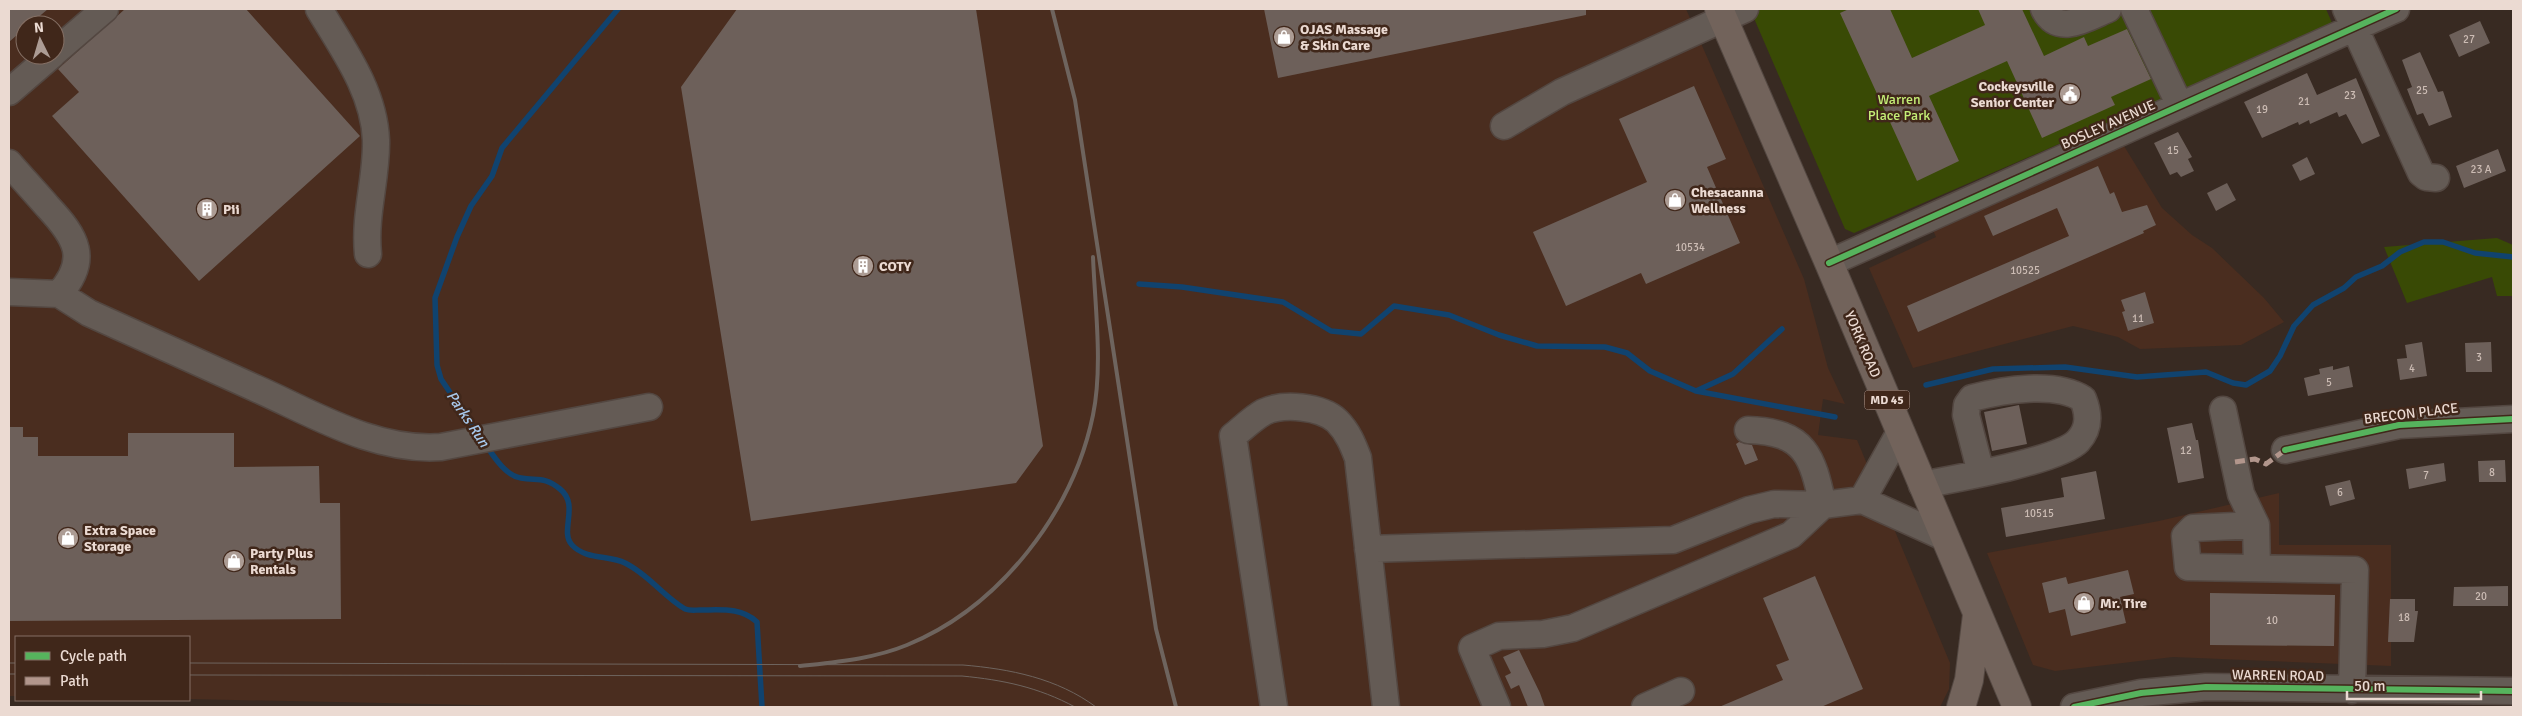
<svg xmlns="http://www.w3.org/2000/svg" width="2522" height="716" font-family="Signika,sans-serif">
	<rect width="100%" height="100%" fill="#382a22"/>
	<!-- built -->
	<path fill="#4a2d1f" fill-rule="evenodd" d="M9,9H1686L1804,279L1828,368L1845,404L1823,399L1818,435L1857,440L1950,663L1949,689L1940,707H573L189,699V637H16V696H9ZM25,25H55V55H25Z
		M2124,146L2162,208L2192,235L2212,248L2264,298L2284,322L2241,345L2140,349L2118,337L2073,326L1913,368L1869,268L1936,237L1932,228L2020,186Z
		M2279,493V545H2391V666L2173,657L2055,671L2033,665L1987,553L2159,521Z"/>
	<!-- green -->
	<path fill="#394a05" d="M1750,9H2326L2333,25L1854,233L1845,229Z
		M2497,238L2513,245V296H2497L2492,277L2407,303L2384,247Z"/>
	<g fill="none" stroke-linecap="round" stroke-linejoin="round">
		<!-- stream -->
		<path stroke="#10436f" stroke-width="5.5" d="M1139,284L1182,287L1283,302L1331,331L1361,334L1394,306L1449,315L1499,335L1537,346L1605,347L1627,353L1650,371L1696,391L1835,417
			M1926,385L1993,369L2065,367L2137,377L2206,372L2233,383L2246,385L2270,371L2280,356L2294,326L2313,305L2344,288L2356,277L2382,266L2400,252L2424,242H2443L2475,253L2513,257
			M1696,391L1733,374L1782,329
			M478,434L441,379L437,365L435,298L457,237L471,206L492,176L502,148L618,9
			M486,445C494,457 506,476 521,478C537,481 544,476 560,489C580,505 559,531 572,545C586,560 609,555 625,563C648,574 663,596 685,609C690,611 695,610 700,610C721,610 741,607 757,622L762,707"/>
	</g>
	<!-- building -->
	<path fill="#6d605a" d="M9,9H48L29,25H25V28L9,42Z
		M125,9H246L360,136L199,281L52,116L79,92L58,69Z
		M737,9H976L1043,446L1016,483L751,521L681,87Z
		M1264,9H1586V15L1278,78Z
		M1849,9H1890L1912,58L1985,25L1978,9H2022L2044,56L2084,37L2088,46L2127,29L2151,79L2111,97L2115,105L2042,138L2007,61L1929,96L1959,161L1917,181L1840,13Z
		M2480,21L2490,43L2459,57L2449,35Z
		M2420,52L2438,92L2443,91L2452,117L2429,126L2423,113L2417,115L2407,89L2412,87L2402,60Z
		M2307,73L2317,95L2356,78L2380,136L2362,144L2346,114L2339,117L2337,112L2310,124L2309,120L2299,125L2298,122L2262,138L2244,102Z
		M1694,86L1726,159L1707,167L1740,243L1646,284L1641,273L1566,306L1533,232L1647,182L1619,119Z
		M2178,132L2192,157L2188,159L2194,171L2181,177L2177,172L2170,175L2154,143Z
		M2498,149L2506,171L2464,188L2456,166Z
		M2307,157L2315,174L2300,181L2292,165Z
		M2098,166L2110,194L2114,192L2122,212L2147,205L2156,225L2143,231L2144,233L1918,332L1907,306L2069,236L2057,208L1993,236L1984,216Z
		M2227,183L2236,200L2216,211L2207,193Z
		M2145,292L2154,323L2128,331L2122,312L2125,311L2121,300Z
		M2422,342L2427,376L2400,380L2397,359L2407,358L2405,345Z
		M2491,342L2492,372H2466L2465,343Z
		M2333,366V370L2349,366L2353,387L2308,396L2304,378L2320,374L2319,369Z
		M2019,405L2027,444L1992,451L1984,412Z
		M2192,423L2196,440H2198L2204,478L2178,483L2167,428Z
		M9,427H23V437H38V456H128V433H234V467L319,466L320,503H340L341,619L9,621Z
		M1739,442L1752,445L1758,460L1745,465L1736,444Z
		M2505,460L2506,482H2479L2478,461Z
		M2444,463L2446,481L2409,489L2406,469Z
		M2096,471L2105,519L2006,537L2001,508L2064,497L2061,478Z
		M2350,480L2355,499L2330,506L2325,486Z
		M2128,570L2134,594L2120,597L2126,623L2071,636L2065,609L2049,613L2042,583L2066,577L2068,584Z
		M1815,576L1863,689L1821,707H1719L1783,680L1776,665L1789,660L1763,598Z
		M2508,586V606H2453L2454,587Z
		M2210,593L2335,595L2334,646L2210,645Z
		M2390,599H2415V611H2418L2414,642H2388Z
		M1519,650L1540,693L1545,707H1528L1519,685L1511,689L1505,676L1511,673L1503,657Z"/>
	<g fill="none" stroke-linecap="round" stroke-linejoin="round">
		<!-- minor casing -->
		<g stroke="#534741" stroke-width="29">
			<path id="minor" d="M319,9C343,49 374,91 376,140C377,178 364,214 368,254
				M2044,9C2058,37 2087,18 2108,9
				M2134,9L2180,106
				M2346,9L2421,173L2426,177L2436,178
				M55,52L105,9
				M9,92L52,55
				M1504,126L1562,92L1745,9
				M9,163C22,178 35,192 48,207C76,237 90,259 59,294L9,292
				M1829,263L2396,9
				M59,294L89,313C145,338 200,363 255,388C314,414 375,452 441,447L649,407
				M2223,410L2241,494L2256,525L2193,528L2185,536L2188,567L2355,570L2352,690
				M1900,432L1862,500L1944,537
				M2285,450L2399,425L2513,419
				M1922,485C1953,479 2059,461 2078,441C2090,428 2089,414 2083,399C2055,381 2003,390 1972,398L1967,405L1966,415L1981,473
				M2256,525L2257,568
				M1368,549L1673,540L1749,510L1774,504L1823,505L1862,500
				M1274,707L1233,436C1243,428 1253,418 1264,412C1283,403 1321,406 1337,421C1348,432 1353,445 1358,458L1386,707
				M1497,707L1472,648L1499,636L1543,634L1573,628L1791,535L1823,505C1812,456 1806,432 1748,430
				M1645,707L1681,691
				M2074,707L2141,693L2206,687L2513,691"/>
		</g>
		<!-- major casing -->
		<g stroke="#534741" stroke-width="30">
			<path id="major" d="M1719,9L1829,263L2017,707
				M1961,707L1969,680L1977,615"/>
		</g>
		<!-- minor -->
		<use href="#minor" stroke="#645b55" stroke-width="26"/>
		<!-- major -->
		<use href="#major" stroke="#72635b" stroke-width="28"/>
		<!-- tram -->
		<path stroke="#6e645e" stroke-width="1" d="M9,663H16
			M189,663L963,665C1010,669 1057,678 1096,707
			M9,674H16
			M189,675L962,676C1003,680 1038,687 1075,707"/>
		<!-- rail -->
		<path stroke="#6e645e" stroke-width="4" d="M1052,9L1075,100L1156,629L1176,707
			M800,666C836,662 873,659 907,645C1000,607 1073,512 1093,415C1103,366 1095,307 1093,257"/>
		<!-- quiet -->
		<path stroke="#b2968c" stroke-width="5" stroke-dasharray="10 5" stroke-linecap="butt" d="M2235,462L2255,459L2266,464L2285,450"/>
		<!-- cycleway casing -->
		<g stroke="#40271a" stroke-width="9">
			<path id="cycleway" d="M1829,263L2396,9
				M2285,450L2399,425L2513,419
				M2074,707L2141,693L2206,687L2513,691"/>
		</g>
		<!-- cycleway -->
		<use href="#cycleway" stroke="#56b35d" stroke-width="6"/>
	</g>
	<!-- icons -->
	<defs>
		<g id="shop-disc" transform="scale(1.125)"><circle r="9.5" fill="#ac9c94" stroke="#40271a"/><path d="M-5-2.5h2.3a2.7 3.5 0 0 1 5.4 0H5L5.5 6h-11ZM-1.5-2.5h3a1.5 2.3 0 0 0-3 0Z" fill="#fff"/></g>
		<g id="civic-disc" transform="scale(1.125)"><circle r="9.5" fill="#ac9c94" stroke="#40271a"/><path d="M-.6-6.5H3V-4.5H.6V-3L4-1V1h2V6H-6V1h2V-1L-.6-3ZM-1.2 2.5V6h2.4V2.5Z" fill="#fff"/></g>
		<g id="building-disc" transform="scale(1.125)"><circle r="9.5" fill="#ac9c94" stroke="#40271a"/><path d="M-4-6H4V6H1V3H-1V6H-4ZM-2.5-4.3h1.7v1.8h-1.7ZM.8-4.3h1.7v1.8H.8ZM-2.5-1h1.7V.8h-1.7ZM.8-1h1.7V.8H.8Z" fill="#fff"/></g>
	</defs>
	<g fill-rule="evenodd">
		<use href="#shop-disc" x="1284" y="37"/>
		<use href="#civic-disc" x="2070" y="94"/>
		<use href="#shop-disc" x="1675" y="200"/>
		<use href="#building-disc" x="207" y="209"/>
		<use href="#building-disc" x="863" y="266"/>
		<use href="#shop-disc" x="68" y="538"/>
		<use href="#shop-disc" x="234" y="561"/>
		<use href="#shop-disc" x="2084" y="603"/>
	</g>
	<g text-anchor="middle" stroke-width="5" stroke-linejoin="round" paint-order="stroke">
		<!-- number labels -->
		<g font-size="11" fill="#ccbcb4">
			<text x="2469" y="43">27</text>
			<text x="2422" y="94">25</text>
			<text x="2350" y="99">23</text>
			<text x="2304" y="105">21</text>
			<text x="2262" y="113">19</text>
			<text x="2173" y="154">15</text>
			<text x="2481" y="173">23 A</text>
			<text x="1690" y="251">10534</text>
			<text x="2025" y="274">10525</text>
			<text x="2138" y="322">11</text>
			<text x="2479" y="361">3</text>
			<text x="2412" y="372">4</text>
			<text x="2329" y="386">5</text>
			<text x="2186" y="454">12</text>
			<text x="2492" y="476">8</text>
			<text x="2426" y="479">7</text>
			<text x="2340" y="496">6</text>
			<text x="2039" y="517">10515</text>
			<text x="2481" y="600">20</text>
			<text x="2404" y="621">18</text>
			<text x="2272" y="624">10</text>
		</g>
		<!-- shield labels -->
		<rect fill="#40271a" stroke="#b8a49b" stroke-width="1" x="1864.5" y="390.5" width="45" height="19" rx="4"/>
		<g font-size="12" font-weight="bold" fill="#ebdad2">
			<text x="1887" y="404">MD 45</text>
		</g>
		<!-- poi labels -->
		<g font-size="14" font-weight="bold" fill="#ebdad2" stroke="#40271a" text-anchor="start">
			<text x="1300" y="34">OJAS Massage<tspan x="1300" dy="16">&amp; Skin Care</tspan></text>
			<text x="2054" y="91" text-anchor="end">Cockeysville<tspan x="2054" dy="16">Senior Center</tspan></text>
			<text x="1691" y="197">Chesacanna<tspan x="1691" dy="16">Wellness</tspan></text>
			<text x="223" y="214">Pii</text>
			<text x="879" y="271">COTY</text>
			<text x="84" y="535">Extra Space<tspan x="84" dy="16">Storage</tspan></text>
			<text x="250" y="558">Party Plus<tspan x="250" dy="16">Rentals</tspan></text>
			<text x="2100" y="608">Mr. Tire</text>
		</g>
		<!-- park labels -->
		<g font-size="14" fill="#c5ef77" stroke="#40271a">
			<text x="1899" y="104">Warren<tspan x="1899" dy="16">Place Park</tspan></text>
		</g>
		<!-- street labels -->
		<g font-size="14" fill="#ebdad2" stroke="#40271a">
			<text transform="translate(2108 124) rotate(-24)" y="5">BOSLEY AVENUE</text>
			<text transform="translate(1863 344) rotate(67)" y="5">YORK ROAD</text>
			<text transform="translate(2411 413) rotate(-7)" y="5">BRECON PLACE</text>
			<text transform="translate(2278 675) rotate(1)" y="5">WARREN ROAD</text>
		</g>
		<!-- water labels -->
		<g font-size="15" font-style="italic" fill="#a8caee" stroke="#40271a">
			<text transform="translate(468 419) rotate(56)" y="5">Parks Run</text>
		</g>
	</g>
	<!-- border -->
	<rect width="2522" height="716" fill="none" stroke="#ebdad2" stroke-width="20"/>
	<!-- legend -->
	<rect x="15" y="636" width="175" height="65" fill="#40271a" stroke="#846f64"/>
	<rect x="25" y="652" width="25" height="8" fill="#56b35d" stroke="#846f64"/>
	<text x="60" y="661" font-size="15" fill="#ebdad2">Cycle path</text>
	<rect x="25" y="677" width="25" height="8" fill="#b2968c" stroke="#846f64"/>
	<text x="60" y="686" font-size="15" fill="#ebdad2">Path</text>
	<!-- north arrow -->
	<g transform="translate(40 40) rotate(355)"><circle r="24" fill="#40271a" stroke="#846f64"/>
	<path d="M0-4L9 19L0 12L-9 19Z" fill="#ac9c94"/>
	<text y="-8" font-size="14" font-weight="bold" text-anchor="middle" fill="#ebdad2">N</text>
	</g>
	<!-- scale -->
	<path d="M2347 691v8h134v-8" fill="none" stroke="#ebdad2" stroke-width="2.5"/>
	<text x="2354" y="691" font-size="15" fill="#ebdad2" stroke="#40271a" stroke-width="4" paint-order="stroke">50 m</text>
</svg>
